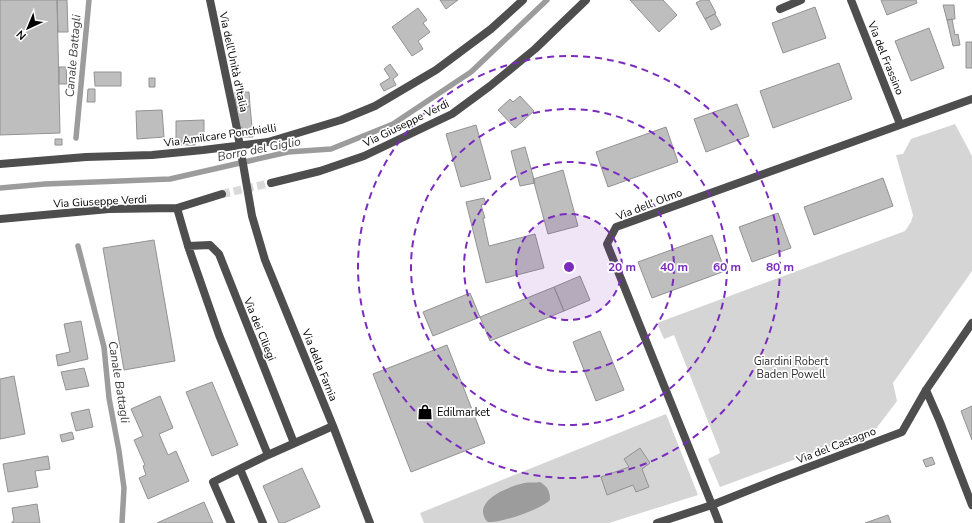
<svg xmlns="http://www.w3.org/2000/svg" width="972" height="523" font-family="'Nunito Sans',sans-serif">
	<rect width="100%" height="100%" fill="#fff"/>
	<!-- green -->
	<path fill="#d5d5d5" d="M955,124L972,156V271L893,383L897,401L875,430L720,487L708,459L720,453L719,449L674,335L664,339L657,323L905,231L911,222L913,215L896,155L903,154L911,139Z
		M666,414L698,495L609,523H424L420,513Z"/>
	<!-- water -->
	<path fill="#9c9c9c" d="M540,482C548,487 550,491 550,500C540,510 501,523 488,522C485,520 483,515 483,511C484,496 511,486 524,483C529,482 535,483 540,482Z"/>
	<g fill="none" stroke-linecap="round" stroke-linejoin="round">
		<!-- stream -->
		<path stroke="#9c9c9c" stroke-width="5.5" d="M76,138L89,0
			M0,188L45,184L170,179L288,152L331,149L393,124L471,72L547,0
			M78,246L104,347L109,398L119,451L124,488L122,523"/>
	</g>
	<!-- building -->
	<path fill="#bebebe" stroke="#929292" d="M0,0H57L60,133L0,135Z
		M57,0H67L68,32H58Z
		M440,0H458L446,9Z
		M630,0H663L677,15L659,32Z
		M701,0H709L716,13L705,19L696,3Z
		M881,0H916L917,3L887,15Z
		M943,5H954L955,19L947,20Z
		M815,7L826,38L783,53L772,23Z
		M418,8L427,20L423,23L430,32L418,41L423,49L412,56L392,27Z
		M715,14L721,25L711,30L705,19Z
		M952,19L955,35L958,34L960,45L953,46L947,20Z
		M929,28L944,68L911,81L895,41Z
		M966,42H972V68H966Z
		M839,63L852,99L773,128L760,91Z
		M390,64L398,75L393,79L396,85L384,91L380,84L390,78L384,69Z
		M59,67H66L67,84H59Z
		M94,72H121V86H95Z
		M149,78H155V87H149Z
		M88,89H95V102H87Z
		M235,92H249L250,106L236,107Z
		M520,96L534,111L515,128L498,110L510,99L513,102Z
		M737,104L749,136L706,152L694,119Z
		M250,106L253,137H243L242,127L238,128L236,107Z
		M162,110L164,137L137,139L136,111Z
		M204,120V141H176V121Z
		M476,125L491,179L461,187L446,134Z
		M666,127L678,162L608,187L596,152Z
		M55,139H62V145H55Z
		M176,141H195V145H176Z
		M525,147L535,183L520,186L511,151Z
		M563,170L578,226L548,234L533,179Z
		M883,178L893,206L814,235L804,207Z
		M484,198L486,204L481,205L485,218H483L489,246L535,234L544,268L486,283L466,202Z
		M778,213L791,248L752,262L739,227Z
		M712,235L725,271L652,298L638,262Z
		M154,240L175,361L124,370L103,248Z
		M580,276L590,300L564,311L554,287Z
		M554,287L564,311L490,341L480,317Z
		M470,293L480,317L433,336L423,312Z
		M81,321L88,359L58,366L56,355L70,352L64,324Z
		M600,331L624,390L596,401L573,342Z
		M447,345L485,443L411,472L373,374Z
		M84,368L89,386L66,390L61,372Z
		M14,376L25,434L0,439V379Z
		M212,382L238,445L212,456L186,392Z
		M160,396L173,428L159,434L168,455L176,451L189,481L148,499L139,478L146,475L143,466L145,465L134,440L143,436L131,409Z
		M972,406V440L961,411Z
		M89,409L93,427L76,431L71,413Z
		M72,432L74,439L62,442L60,435Z
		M640,448L650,463L642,469L649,487L636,492L633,485L607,495L601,477L629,467L624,459Z
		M48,456L50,469L35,471L38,487L8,492L3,464Z
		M932,457L935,464L926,467L923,460Z
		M302,468L320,507L284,523H279L263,486Z
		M204,502L213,523H157Z
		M37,504L40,523H12V522L14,521L12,508Z
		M888,515L891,523H865Z"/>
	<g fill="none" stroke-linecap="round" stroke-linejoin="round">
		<!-- minor-tunnel -->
		<path stroke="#d9d9d9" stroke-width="8" stroke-dasharray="8 4" stroke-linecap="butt" d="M222,194L271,183"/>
		<!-- service -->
		<path stroke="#4e4e4e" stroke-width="8" d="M780,9L801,0
			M657,523L712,505L719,523"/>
		<!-- minor -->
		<path stroke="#4e4e4e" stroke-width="8" d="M210,0L237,129L252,216L265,260L333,426L370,523
			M851,0L900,124
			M972,99L616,227L607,244L712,505L777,479L902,432L926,390L972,323
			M0,164L86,157L152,155L203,150L268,142L341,120L375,106L436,70L491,29L523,0
			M271,183L320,171L364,156L452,114L490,86L535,49L586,0
			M177,208L188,246L219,335L268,455
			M0,219L109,209L177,208L222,194
			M188,246L210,245L219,254L294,443
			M926,390L940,422L972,505
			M240,469L263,523
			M231,523L213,482L268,455L333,426"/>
	</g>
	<!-- distance rings -->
	<circle cx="569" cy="267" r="53" fill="#7b2cbf" fill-opacity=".12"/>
	<g fill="none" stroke="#7b2cbf" stroke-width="2" stroke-dasharray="7 5">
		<circle cx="569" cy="267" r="53"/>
		<circle cx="569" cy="267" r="105"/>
		<circle cx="569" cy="267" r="158"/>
		<circle cx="569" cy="267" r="211"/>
	</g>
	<!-- icons -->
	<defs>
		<g id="shop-bare" transform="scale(1.2)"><path d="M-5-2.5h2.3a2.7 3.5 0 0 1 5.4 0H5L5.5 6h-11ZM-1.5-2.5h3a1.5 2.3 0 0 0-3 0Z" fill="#000" stroke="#fff" stroke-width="2.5" paint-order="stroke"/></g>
	</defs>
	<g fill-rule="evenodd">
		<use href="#shop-bare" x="425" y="412"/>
	</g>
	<g text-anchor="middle" stroke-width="3.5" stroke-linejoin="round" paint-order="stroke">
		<!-- street labels -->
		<g font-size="11" fill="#000" stroke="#fff">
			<text transform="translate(886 58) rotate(68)" y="4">Via del Frassino</text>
			<text transform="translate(234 62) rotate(78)" y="4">Via dell'Unità d'Italia</text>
			<text transform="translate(406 123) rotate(-26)" y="4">Via Giuseppe Verdi</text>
			<text transform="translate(220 135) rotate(-8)" y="4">Via Amilcare Ponchielli</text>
			<text transform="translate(100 201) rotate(-3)" y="4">Via Giuseppe Verdi</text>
			<text transform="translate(649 204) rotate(-21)" y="4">Via dell' Olmo</text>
			<text transform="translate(260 329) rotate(68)" y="4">Via dei Ciliegi</text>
			<text transform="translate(320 365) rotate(68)" y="4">Via della Farnia</text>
			<text transform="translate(836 445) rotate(-21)" y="4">Via del Castagno</text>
		</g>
		<!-- park labels -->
		<g font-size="11" fill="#2c2c2c" stroke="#fff">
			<text x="791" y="365">Giardini Robert<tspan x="791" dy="13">Baden Powell</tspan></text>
		</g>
		<!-- poi labels -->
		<g font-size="11" fill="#000" stroke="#fff" text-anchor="start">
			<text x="437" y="416">Edilmarket</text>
		</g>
		<!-- water labels -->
		<g font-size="12" font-style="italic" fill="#3d3d3d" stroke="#fff">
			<text transform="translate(73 56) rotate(-85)" y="4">Canale Battagli</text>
			<text transform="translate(259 149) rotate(-11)" y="4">Borro del Giglio</text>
			<text transform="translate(119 382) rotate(81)" y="4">Canale Battagli</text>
		</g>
	</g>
	<circle cx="569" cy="267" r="6" fill="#7b2cbf" stroke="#fff" stroke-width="2"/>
	<g font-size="12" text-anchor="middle" font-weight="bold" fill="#7b2cbf" stroke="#fff" stroke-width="3.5" stroke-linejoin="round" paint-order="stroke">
		<text x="622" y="271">20 m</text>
		<text x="674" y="271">40 m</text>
		<text x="727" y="271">60 m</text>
		<text x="780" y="271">80 m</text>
	</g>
	<!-- north arrow -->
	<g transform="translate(28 28) rotate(224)" stroke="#ffffff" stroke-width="3" paint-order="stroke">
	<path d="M0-3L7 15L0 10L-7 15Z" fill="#000000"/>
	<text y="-6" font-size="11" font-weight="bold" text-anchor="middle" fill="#000000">N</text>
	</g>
</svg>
